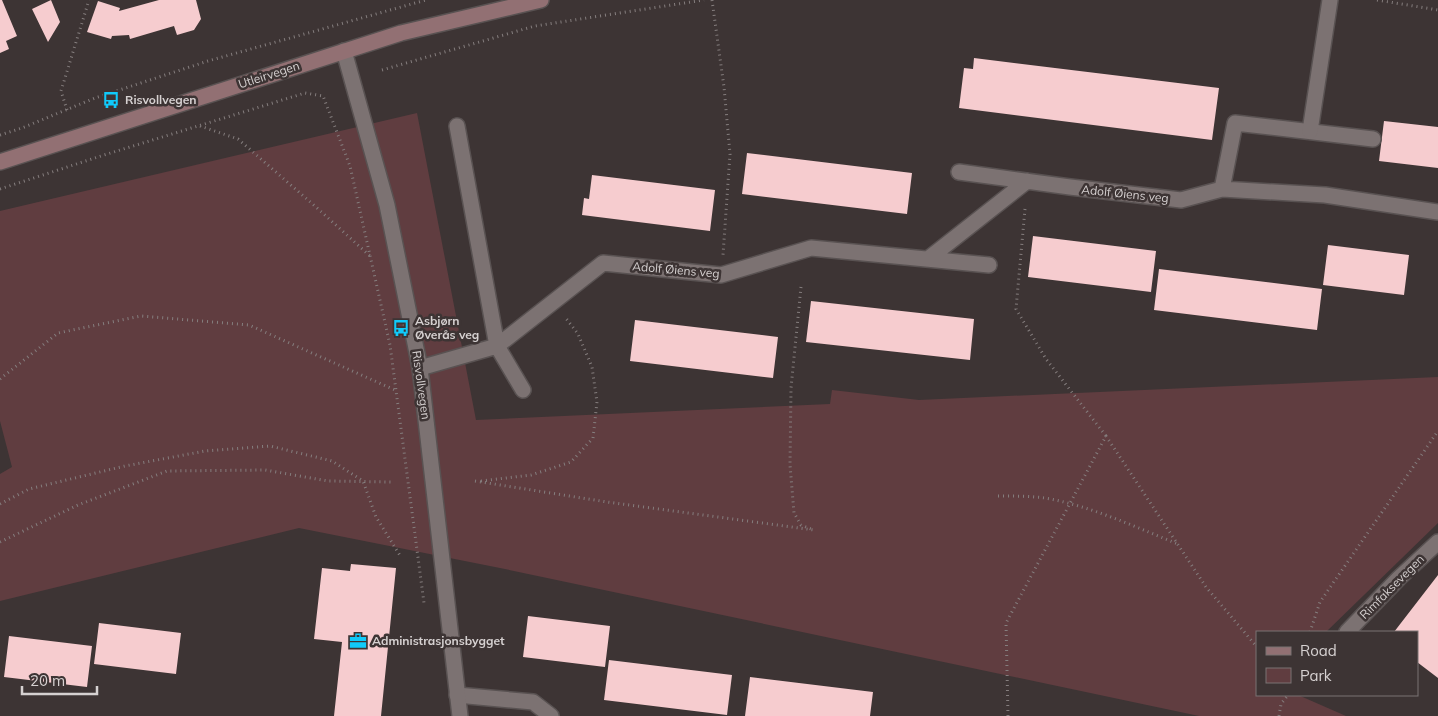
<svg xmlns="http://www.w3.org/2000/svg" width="1438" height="716" font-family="Mulish,sans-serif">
	<rect width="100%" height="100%" fill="#3d3434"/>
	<!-- green -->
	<path fill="#603d40" d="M417,113L476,420L830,404L832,390L919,400L1438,377V523L1326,632H1257V695H1298L1346,716H1199L505,569L299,528L0,601V474L12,467L0,421V211Z"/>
	<!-- building -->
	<path fill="#f6cccf" d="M0,0H2L17,36L6,41L9,49L0,53Z
		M51,0L60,22L48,42L32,9Z
		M159,0H196L201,19L194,30L177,35L174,26L130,39L129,35L112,36L111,39L87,32L98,1L120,8L119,11Z
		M974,58L1219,88L1212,140L959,108L964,68L973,69Z
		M1384,121L1438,127V168L1379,161Z
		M747,153L912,173L907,214L742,194Z
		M592,175L715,190L710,231L582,215L584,198L589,199Z
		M1033,236L1156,251L1151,292L1028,277Z
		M1328,245L1409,255L1404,295L1323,285Z
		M1159,269L1322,289L1317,330L1154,310Z
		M811,301L974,319L970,360L806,342Z
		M635,320L778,337L773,378L630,361Z
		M351,564L396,568L381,716H334L342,642L314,639L322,568L350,571Z
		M1438,575V678L1417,662V632H1394Z
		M528,616L610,626L605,667L523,657Z
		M99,623L181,633L176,674L94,664Z
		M9,636L92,646L87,687L4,677Z
		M609,660L732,675L727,715L604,700Z
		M750,677L873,692L870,716H745Z"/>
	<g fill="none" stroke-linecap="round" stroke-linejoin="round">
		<!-- service casing -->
		<g stroke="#595252" stroke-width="18">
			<path id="service" d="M457,126L497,346L523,390
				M959,172L1070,187L1181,200L1222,189L1325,195L1438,212
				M1222,189L1235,123L1373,139
				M928,259L1027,181
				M420,368L497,346L603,263L721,275L811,248L989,265
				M457,695L533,702L551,716"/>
		</g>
		<!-- minor casing -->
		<g stroke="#595252" stroke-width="18">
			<path id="minor" d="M1310,131L1330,0
				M1347,632L1399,578L1438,542"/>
		</g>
		<!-- tertiary casing -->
		<g stroke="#595252" stroke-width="18">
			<path id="tertiary" d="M344,51L387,205L420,368L460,716"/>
		</g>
		<!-- secondary casing -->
		<g stroke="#595252" stroke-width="18">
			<path id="secondary" d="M0,162L401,33L541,0"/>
		</g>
		<!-- path -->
		<path stroke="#857e7e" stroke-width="3" stroke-dasharray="1 4" stroke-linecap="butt" d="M712,0L724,87L730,154L723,255
			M1377,0L1438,10
			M382,70L535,26L704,0
			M67,110L61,91L89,0
			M200,126L238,139L316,207L370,256
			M0,135L22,128L95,98L208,61L426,0
			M0,189L104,155L305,93L323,96L350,166L390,345L424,603
			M1025,209L1016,309L1046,359L1106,436
			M801,287L791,388L790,465L794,513L801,525L811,529
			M0,379L58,333L141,316L249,325L395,390
			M475,481L607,502L814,530
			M481,481L531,475L571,462L593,438L597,402L592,367L578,334L565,317
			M998,496C1014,496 1030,496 1045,498C1091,506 1135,527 1178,544
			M0,504L29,489L125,466L205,451L270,446L332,461L363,481L376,517L401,557
			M0,542L78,505L167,471L265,470L328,481L391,482
			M1310,632L1320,602L1438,431
			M1008,716L1006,623L1106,436L1206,587L1257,647
			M1279,716L1281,704L1288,695"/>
		<!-- service -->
		<use href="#service" stroke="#7c7272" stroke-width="15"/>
		<!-- minor -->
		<use href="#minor" stroke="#7c7272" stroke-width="15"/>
		<!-- tertiary -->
		<use href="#tertiary" stroke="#7c7272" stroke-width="15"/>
		<!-- secondary -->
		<use href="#secondary" stroke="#927073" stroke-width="15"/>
	</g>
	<!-- icons -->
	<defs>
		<g id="bus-bare" transform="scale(1.35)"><path d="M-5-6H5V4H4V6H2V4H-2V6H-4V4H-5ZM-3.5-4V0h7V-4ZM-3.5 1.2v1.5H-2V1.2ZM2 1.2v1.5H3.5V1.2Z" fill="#10cafa" stroke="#3d3434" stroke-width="2.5" paint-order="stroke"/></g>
		<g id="office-bare" transform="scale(1.35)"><path d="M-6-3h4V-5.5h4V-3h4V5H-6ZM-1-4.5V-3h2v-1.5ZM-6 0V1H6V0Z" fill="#10cafa" stroke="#3d3434" stroke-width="2.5" paint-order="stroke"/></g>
	</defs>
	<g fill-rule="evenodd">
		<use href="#bus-bare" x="111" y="100"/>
		<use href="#bus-bare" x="401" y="328"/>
		<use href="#office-bare" x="358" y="641"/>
	</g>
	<g text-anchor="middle" stroke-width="5" stroke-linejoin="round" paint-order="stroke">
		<!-- street labels -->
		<g font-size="12" fill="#d6d1d1" stroke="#3d3434">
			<text transform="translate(269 75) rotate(-18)" y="4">Utleirvegen</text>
			<text transform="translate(1125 194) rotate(6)" y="4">Adolf Øiens veg</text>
			<text transform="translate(676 270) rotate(5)" y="4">Adolf Øiens veg</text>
			<text transform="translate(421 385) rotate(82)" y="4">Risvollvegen</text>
			<text transform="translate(1392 587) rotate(-45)" y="4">Rimfaksevegen</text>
		</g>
		<!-- poi labels -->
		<g font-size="12" font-weight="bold" fill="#d6d1d1" stroke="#3d3434" text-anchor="start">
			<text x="125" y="104">Risvollvegen</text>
			<text x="415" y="325">Asbjørn<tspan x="415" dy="14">Øverås veg</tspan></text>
			<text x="372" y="645">Administrasjonsbygget</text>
		</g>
	</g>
	<!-- legend -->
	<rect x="1256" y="631" width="162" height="65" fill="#3d3434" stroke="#7a7373"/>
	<rect x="1266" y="647" width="25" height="8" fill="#927073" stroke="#7a7373"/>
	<text x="1300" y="656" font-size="15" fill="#d6d1d1">Road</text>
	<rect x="1266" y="668" width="25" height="15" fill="#603d40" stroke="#7a7373"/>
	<text x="1300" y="681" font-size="15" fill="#d6d1d1">Park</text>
	<!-- scale -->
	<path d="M22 686v8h75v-8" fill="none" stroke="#d6d1d1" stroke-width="2.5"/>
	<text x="30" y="686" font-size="15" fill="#d6d1d1" stroke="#3d3434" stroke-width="4" paint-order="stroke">20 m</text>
</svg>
